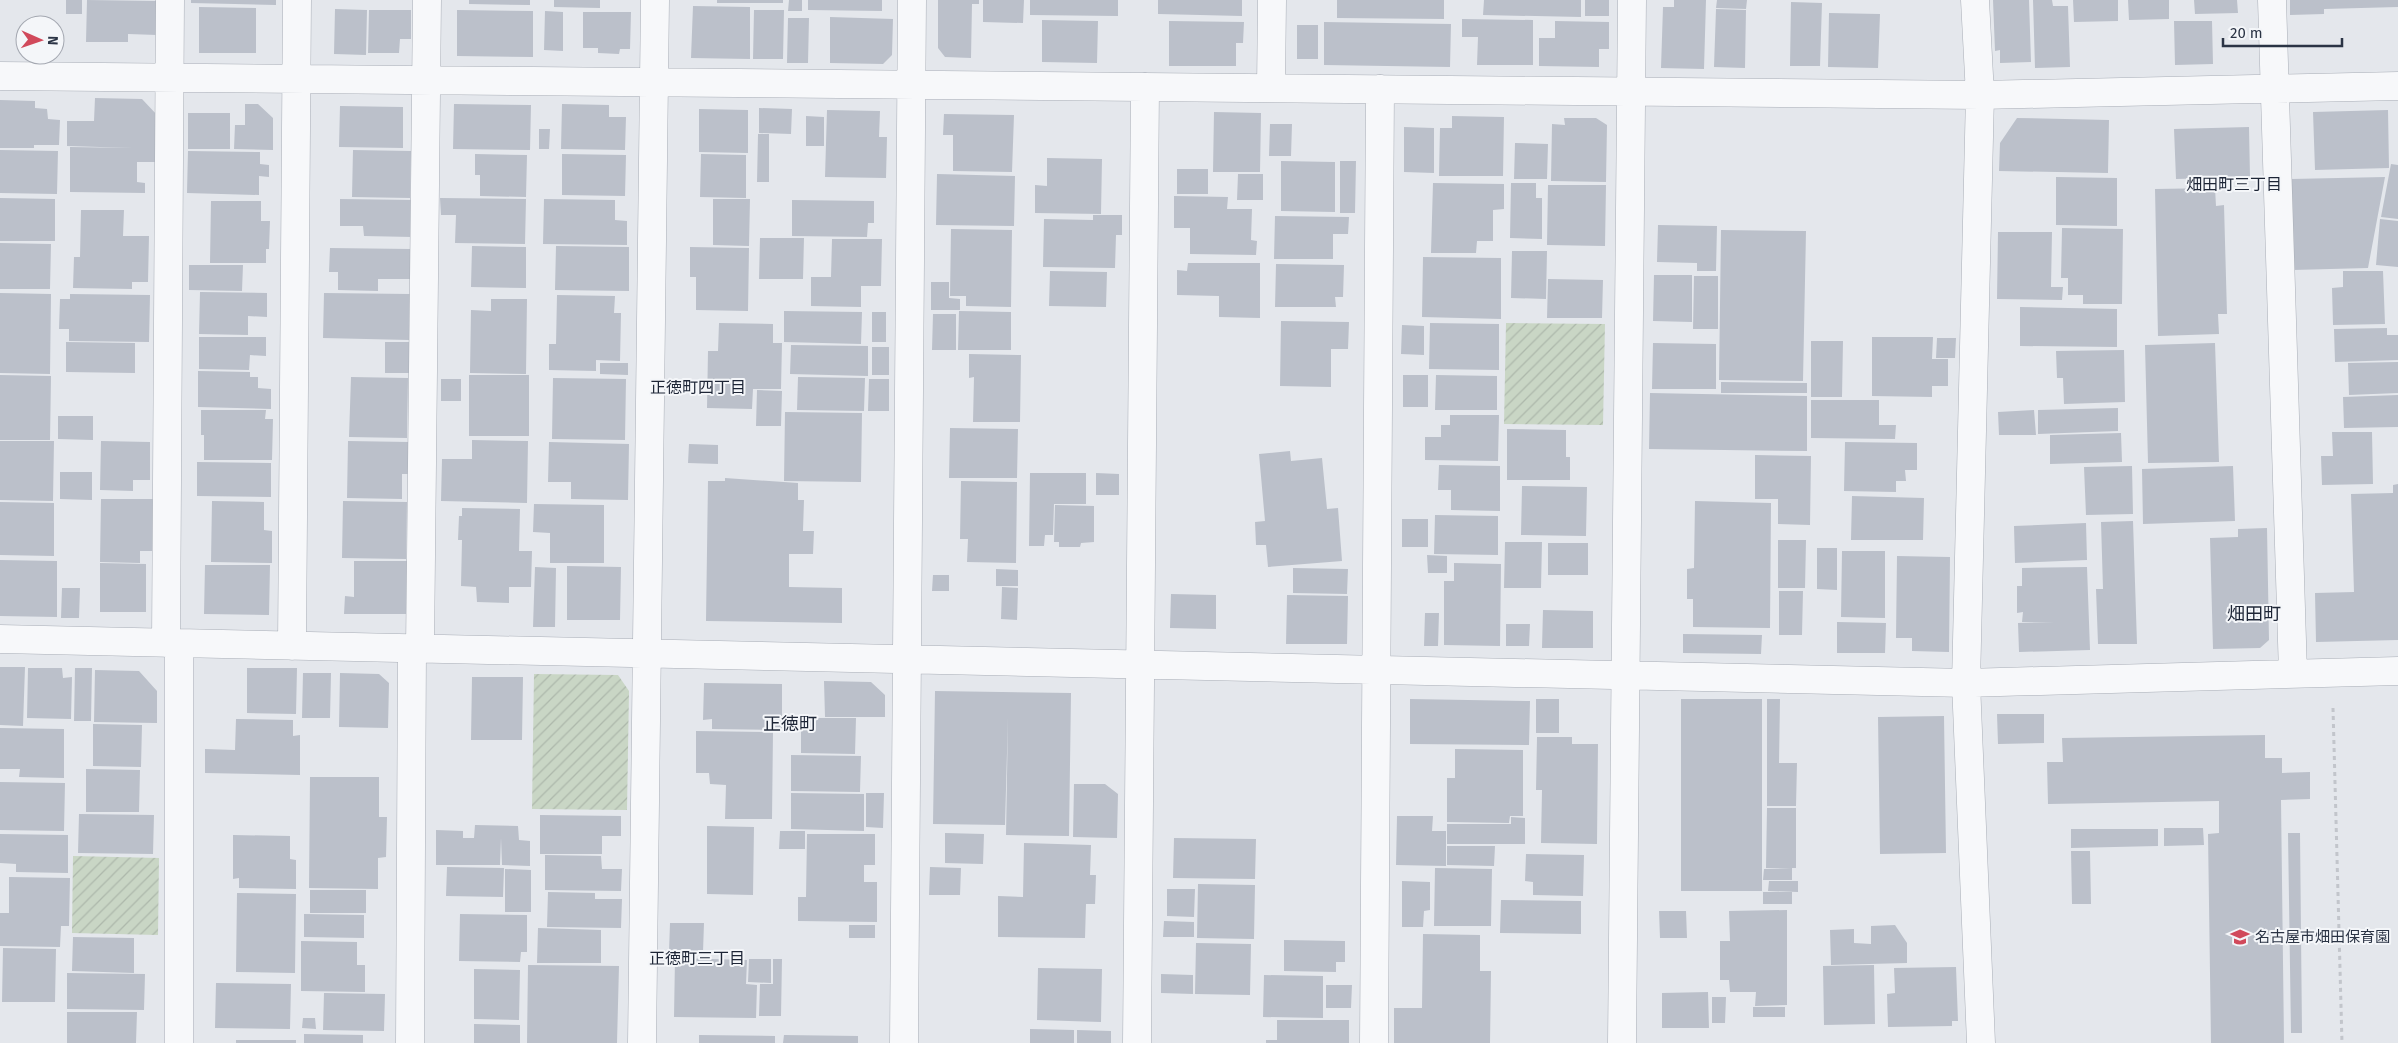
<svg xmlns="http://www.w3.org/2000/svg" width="2398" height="1043" font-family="'Fira Sans','Noto Sans JP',sans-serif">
	<defs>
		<pattern id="garden-furrows" width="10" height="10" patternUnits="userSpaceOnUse" patternTransform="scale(1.25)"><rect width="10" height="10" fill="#c9d6c5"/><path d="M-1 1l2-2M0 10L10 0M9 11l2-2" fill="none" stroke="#adb8ab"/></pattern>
	</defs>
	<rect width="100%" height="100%" fill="#e4e7ec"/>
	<!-- garden -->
	<path fill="url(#garden-furrows)" d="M1506,323L1605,324L1603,425L1504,424Z
		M534,674L618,675L629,691L627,810L532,809Z
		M73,856L159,858L158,935L72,933Z"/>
	<!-- building -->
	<path fill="#bbc0ca" d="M66,0H82V14H66Z
		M87,0L158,1L157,35L128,34V42H86Z
		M191,0H276V5L191,3Z
		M469,0H530V5L469,4Z
		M554,0H600V8L554,7Z
		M717,0H783V3H717Z
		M789,0H802V11H788Z
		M808,0H882V11L808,10Z
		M938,0H979V4H972L971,58L945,57L938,48Z
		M983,0H1024L1023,23L983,22Z
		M1030,0H1118V16L1030,15Z
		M1158,0H1242V16L1158,14Z
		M1337,0H1444V19L1337,18Z
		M1484,0H1581V17L1483,15Z
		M1585,0H1609V16H1585Z
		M1674,0H1706L1704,69L1661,68L1663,7H1674Z
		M1717,0H1747L1746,9L1716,8Z
		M1993,0H2029L2031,62L2000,63V50L1995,51Z
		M2033,0H2052L2053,6H2068L2070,67L2035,68Z
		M2073,0H2118V21L2074,22Z
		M2128,0H2169V19L2129,20Z
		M2194,0H2237L2238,13L2195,14Z
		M2290,0H2398V7L2324,9V14L2290,15Z
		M1791,2L1822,3L1820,66H1790Z
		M693,6L750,7V59L691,58Z
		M199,7L256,8V53H199Z
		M335,9L367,10L366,55L334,54Z
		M1716,9L1746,10L1745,68L1714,67Z
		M369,10H411V39H400L399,53H368Z
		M457,10L533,11V57L457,56Z
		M754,10H784L783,59H753Z
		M545,11L563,12V51L544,50Z
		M583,12H631L630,49H620L619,54L598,53V48H583Z
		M1829,13L1880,14L1878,68L1828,67Z
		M830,17L893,19L892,55L883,64L830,63Z
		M788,18H809L808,63H787Z
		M1462,19L1533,20V65H1477L1478,37H1462Z
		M1042,20L1098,21L1097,63L1042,62Z
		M1169,21L1244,22L1243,43H1236V66H1169Z
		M1555,21L1609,22V49H1599V67L1539,66V38H1555Z
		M2174,21H2212L2213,64L2175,65Z
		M1324,22L1451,24L1450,67L1324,65Z
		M1297,25H1318V59H1297Z
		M95,98L142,99L158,116L157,162H137V182L145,183V193L70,192V147L133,148L67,146V121H94Z
		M0,100L35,101V108L47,109L48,119L60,120L59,145H34V148H0Z
		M245,104H258L273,118V150L234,149L235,125H245Z
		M454,104L531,105L530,150L453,149Z
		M562,104L609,105V117H626L625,150L561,149Z
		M340,106L403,107V148L339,147Z
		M759,108L792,109L791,134L759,133Z
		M699,109L748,110V153L699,152Z
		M827,110L880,111L879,137H887L886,178L825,177Z
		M2388,110L2389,168L2315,170L2313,112Z
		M1214,112L1261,113L1260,172H1213Z
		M188,113H230V149H188Z
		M944,114L1014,115L1012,172L953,171V135H943Z
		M806,116L824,117V146H806Z
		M1452,116L1504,117L1503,176H1439L1440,128H1452Z
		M1564,118H1596L1607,125L1606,182L1551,181L1552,124L1565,125Z
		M2017,118L2109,120L2108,173L1999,171L2000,143Z
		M1270,124H1292L1291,156H1269Z
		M1404,127L1434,128V173L1404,172Z
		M2249,127L2250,177L2176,179L2174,129Z
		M539,129H550L549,149H539Z
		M758,134H769V182H757Z
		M1515,143L1548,144L1547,179H1514Z
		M0,150L58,151L57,194L0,193Z
		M353,150L411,151L410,198L352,197Z
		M188,151L260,152V164L269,165V177L259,176V195L187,193Z
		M475,154L527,155L526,197L480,196V175H475Z
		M562,154L626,155L625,196L562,195Z
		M701,154L746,155V198L700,197Z
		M1047,158L1102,159L1101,214L1035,213V185L1047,186Z
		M1281,161L1335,162V212L1281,211Z
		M1340,161H1356L1355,213H1340Z
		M2391,164L2398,165V219L2381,217Z
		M1177,169H1208V194H1177Z
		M937,174L1015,176L1014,226L936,225Z
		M1238,174H1263V200H1237Z
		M2056,177L2117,178V226L2056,225Z
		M2385,177L2368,268L2293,270L2291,179Z
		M1433,183L1504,184V209L1493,210V241H1477L1476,253H1431Z
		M1511,183H1536V198H1542V239L1510,238Z
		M1548,185H1606L1605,246L1547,245Z
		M2215,188L2216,206L2224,205L2227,314H2218L2219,334L2158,336L2155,189Z
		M1174,196L1228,197L1227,209H1252L1251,240L1257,241L1256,255L1190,254V228H1174Z
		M0,198L55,199V241H0Z
		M440,198L526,199L525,244L455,243L456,215H441Z
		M340,199L413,200L412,237L364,236L363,226H340Z
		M544,199L615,200V220L627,221V245L543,244Z
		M713,199H750L749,246L713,245Z
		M792,200L874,201V223H868L867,237L792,236Z
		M211,201H261V221H270L269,249H266V263H210Z
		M81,210H124L123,236H149L148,282H132V289L73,288L74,257H80Z
		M1093,215H1122V235H1116L1115,268L1043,267L1044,219L1093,220Z
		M1275,216L1349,217L1348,234H1333V259H1274Z
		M2380,219L2398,221V267L2376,265Z
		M1658,225L1717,226L1716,271H1697V263L1657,262Z
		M2062,228L2123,229L2122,304H2083V295H2068V278H2061Z
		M951,229L1012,230L1011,307L966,306V296H950Z
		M1721,230L1806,231L1803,381L1719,380Z
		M1998,232H2052L2051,287H2063L2062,300L1997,299Z
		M760,238H804L803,279H759Z
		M832,239H882L881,286H861V307L811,306V277H831Z
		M0,243L51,244L50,289H0Z
		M472,246L526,247V288L471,287Z
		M556,246L629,247V291L555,290Z
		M690,247L749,248L748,311L696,310V277H690Z
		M330,248L411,249L410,279H378V291L338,290V272H329Z
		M1512,251H1547L1546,299L1511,298Z
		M1423,257L1501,258V319L1422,317Z
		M1188,263H1260V318L1219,317V296L1177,295V270L1187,271Z
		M1276,264L1344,265L1343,297H1335L1336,307H1275Z
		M189,265H243L242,291L189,290Z
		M1050,271L1107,272L1106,307L1049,306Z
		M2343,271H2383L2385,324L2333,325L2332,288L2343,287Z
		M1654,275H1692V322L1653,321Z
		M1694,276H1718V329H1693Z
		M1548,279L1603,280L1602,318H1547Z
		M931,282H949V298L960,299V310H931Z
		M200,292L267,293V317L248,316V335L199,334Z
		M0,293L51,294L50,374L0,373Z
		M324,293L410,294L409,340L323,338Z
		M70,294L150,295L149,342L69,341V329H59L60,299H70Z
		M557,295L615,296L614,313H621L620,361L596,360V371L549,370V344H556Z
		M491,299H527L526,374L470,373L471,310L491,311Z
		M2020,307L2117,309V347L2020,346Z
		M784,311L862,312L861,344L784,342Z
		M959,311L1011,312V350H958Z
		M872,312H886V342H872Z
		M933,314H956V350H932Z
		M1281,321L1349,322L1348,349H1331V387L1280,386Z
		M719,323L773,324V343H782L781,389H753L752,409L707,408L708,351H718Z
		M1430,323L1499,324V370L1429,369Z
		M1402,325L1424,326V355L1401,354Z
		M2387,328V335H2398V360L2335,362L2334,329Z
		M199,337H266V356L250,355L249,370L199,369Z
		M1872,337H1933L1932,359H1948V386H1932V397L1872,396Z
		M1937,338H1956L1955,358H1936Z
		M1811,341H1843L1842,397H1811Z
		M66,342L135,343V373L66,372Z
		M385,342H410L409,373H385Z
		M1653,343L1716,344V389H1652Z
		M2215,343L2219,462L2148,463L2145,345Z
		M791,345L868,346V376L790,374Z
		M872,347H889V375H872Z
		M2124,350L2125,402L2064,404L2063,378H2057L2056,351Z
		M969,354L1021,355L1020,422H973L974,377L969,378Z
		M2398,362V393L2349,395L2348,363Z
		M600,363H628V375L600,374Z
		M198,371L250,372V377H258V388L271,389V409L198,407Z
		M0,375L51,376L50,440H0Z
		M469,375H529V436H469Z
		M1403,375H1428V407H1403Z
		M1436,375L1497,376V410H1435Z
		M351,377L408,378L407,438L349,437Z
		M798,377L865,378L864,411L797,410Z
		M553,378L626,379L625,440L552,439Z
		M441,379H461V401H441Z
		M869,379H889V411H868Z
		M1721,382L1807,383V393H1721Z
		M757,390L782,391L781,426H756Z
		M1650,393L1807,396V451L1649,449Z
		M2398,395V427L2344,428L2343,397Z
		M1811,400H1879V425H1896L1895,439L1811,438Z
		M2118,408V431L2038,434V410Z
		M201,410H266L265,419H273L272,460H204V435H201Z
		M2034,410L2036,435H1999L1998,412Z
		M785,412L862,413L861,482L784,481Z
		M1450,415H1499L1498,461L1425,460V437H1441V425H1450Z
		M58,416H93V440L58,439Z
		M950,428L1018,429L1017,478H949Z
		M1507,429L1566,430V457H1570V480H1507Z
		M2332,432H2372L2373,484L2322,485L2321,456H2333Z
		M2121,433L2122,462L2050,464V435Z
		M472,440L528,441L527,503L441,501L442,459H472Z
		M0,441H54L53,501L0,500Z
		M101,441L150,442V480H133V491L100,490Z
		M348,441L409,442L408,474H402V499L347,498Z
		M549,442L629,444L628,500L571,499V482H548Z
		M1845,442L1917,443V470H1905L1906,481H1896V492L1844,491Z
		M689,444L718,445V464L688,463Z
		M1290,451L1291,461L1322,458L1327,509L1338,508L1342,561L1268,567L1266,545H1256L1255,522L1265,521L1259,454Z
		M1755,455L1811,456L1810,525L1778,524V499H1755Z
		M197,462L271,463V497L197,496Z
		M1439,465L1500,466V511L1451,510V490H1438Z
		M2132,466L2133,514L2086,515L2084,467Z
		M2233,466L2235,521L2143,524L2142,469Z
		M60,472H92V500L60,499Z
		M1030,473H1086V504H1054L1053,535H1045L1044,546H1029Z
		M1096,473L1119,474V495H1096Z
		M725,478L798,483V500H804L803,531H814L813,554H789V587L842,588V623L706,621L708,481H725Z
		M961,481L1017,482L1016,563L967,562L968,539H960Z
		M2398,484V640L2316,642L2315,593L2354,592L2351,494L2393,493V485Z
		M1522,486L1587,487L1586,536L1521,535Z
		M1852,496L1924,498L1923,540H1851Z
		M101,499H155L154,551H140V563L100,562Z
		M212,501L264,502V530L272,531V563L211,562Z
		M343,501L407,502L406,559L342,558Z
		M1695,501L1771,503L1770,628L1693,627V599H1687V569L1694,568Z
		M0,502L54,503V556L0,555Z
		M534,504L604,505V563H550V533L533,532Z
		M1055,505L1094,506V542L1081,543L1080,547H1059V542H1054Z
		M462,508L520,509L519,551H532L531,587H509V603L477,602L476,587L461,586L462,540H458L459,516H462Z
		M1435,515L1498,516V555L1434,554Z
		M1402,519H1428V547H1402Z
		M2133,521L2137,644H2098L2096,589H2103L2101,522Z
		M2086,523L2087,560L2015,563L2014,526Z
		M2267,528L2269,640L2260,648L2213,649L2210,538L2238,537V529Z
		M1778,540H1806L1805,588H1778Z
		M1505,542H1542L1541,588H1504Z
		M1548,543H1588V575H1548Z
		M1817,548H1837V590L1817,589Z
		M1842,551H1885V618L1841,617Z
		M1427,555L1447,556V573H1428Z
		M1897,556L1950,557L1949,652L1912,651V638H1896Z
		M0,560L57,561V617L0,616Z
		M354,561H408L407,614H344L345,596L354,597Z
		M100,563L146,564V612H100Z
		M1454,563L1501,564L1500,646L1444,645V581H1454Z
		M205,565H270L269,615L204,614Z
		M567,566L621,567L620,620H567Z
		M535,567L556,568L555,627H533Z
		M2087,567L2090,650L2019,652L2018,623L2055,622H2022L2023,612L2017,613V586H2022V568Z
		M1293,568L1348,569L1347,594L1293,593Z
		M996,569L1018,570V586H996Z
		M933,575H949V591H932Z
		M1002,587L1018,588L1017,620L1001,619Z
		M62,588H80L79,618H61Z
		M1779,591H1803L1802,635H1779Z
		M1171,594L1216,595V629L1170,628Z
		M1287,595L1348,596L1347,644H1286Z
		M1543,610L1593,611V648H1542Z
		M1425,613H1439L1438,646H1424Z
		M1837,622L1886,623L1885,653H1837Z
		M1506,624H1530L1529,646H1506Z
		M1683,634L1762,635L1761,654L1683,653Z
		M0,667H25L23,726L0,725Z
		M28,668H62L63,678L72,677L71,719L27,718Z
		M75,668H92L91,721H74Z
		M247,668H297L296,714L247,713Z
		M95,670L139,671L157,691V723L94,722Z
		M303,673H331L330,718H302Z
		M340,673L379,674L389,683L388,728L339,727Z
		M472,677H523L522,740H471Z
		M824,681L871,682L885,695V717H825Z
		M704,683L782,684V730L712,729V719L703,720Z
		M935,691L1071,693L1069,836L1006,835L1008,717L1005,825L933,824Z
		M1410,699L1530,701L1529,745L1410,744Z
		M1536,699H1559V733H1536Z
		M1681,699H1762V891H1681Z
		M1767,699H1780L1779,763H1797L1796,806H1767Z
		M1997,714H2044V743L1998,744Z
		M1944,716L1946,853L1880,854L1878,717Z
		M801,718H856L855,754L801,753Z
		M236,719L293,720V736L300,735V775L205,773V749L235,750Z
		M93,724L142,725L141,767L93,766Z
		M0,728L64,729V778L19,777L20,769H0Z
		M696,731L773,732L772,819H725L726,785L710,784L709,773H696Z
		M2265,735V758H2282V773L2310,772V799L2281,800L2284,1043H2211L2208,834L2219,833V801L2048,804L2047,762H2063L2062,738Z
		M1537,737H1572V744H1598L1597,844L1541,843L1542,790H1536Z
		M1455,749L1523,750V816H1510L1509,823L1447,822V778H1455Z
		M791,755L861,756L860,792L791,791Z
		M86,769L140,770L139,812H86Z
		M310,777H379V817H387L386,857L378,858V889L309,888Z
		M0,782L65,783L64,831L0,830Z
		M1074,784H1105L1118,794L1117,838L1073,837Z
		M791,793L864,794V831L791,829Z
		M866,793H884L883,828L866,827Z
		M1767,808H1796V868H1766Z
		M79,814L154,815L153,854L78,853Z
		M540,815L621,816V836H602V854H540Z
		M1397,816H1433L1432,831H1446V866L1396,865Z
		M1511,817L1525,818V844H1447V824H1511Z
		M475,825L518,826L519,840L530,841V866L502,865L501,838L500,865H436V830L463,831V838H474Z
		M707,826L754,827L753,895L707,894Z
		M2164,828H2203L2204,845L2164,846Z
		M2071,829H2158V846L2071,848Z
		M780,831H805V849H779Z
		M945,833L984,834L983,864L945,863Z
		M2288,833H2300L2302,1033H2291Z
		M0,834L68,835V873L16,872V864L0,863Z
		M807,834H875V865H864V882H877V922L798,921V897H806Z
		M233,835L290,836V859L296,860V889L239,888V878L233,879Z
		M1174,838L1256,839L1255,879L1173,878Z
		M1024,843L1091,845L1090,875H1096L1095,904H1086L1085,938L998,937V896L1023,897Z
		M1447,846H1495L1494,866L1447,865Z
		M2071,851H2090L2091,904H2072Z
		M1526,854L1584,855L1583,896L1533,895V882L1525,881Z
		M545,855L601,856L602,869H622L621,891L545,890Z
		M447,867L504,868L503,897L446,896Z
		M930,867L961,868L960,895H929Z
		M1435,868L1492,869L1491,926H1434Z
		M1792,868V880H1763L1764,869Z
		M505,869L531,870V912H505Z
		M9,877L70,878L69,926H61L60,947L0,946V913H9Z
		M1402,881L1430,882V910L1424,911L1423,927H1402Z
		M1769,881H1798V892L1768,891Z
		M1198,884L1255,885L1254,939L1197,938Z
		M1167,889H1195L1194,917L1167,916Z
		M310,890H366V913H310Z
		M548,892L595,893V899H622L621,928L547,927Z
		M1763,892H1792V904H1763Z
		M237,893L296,894L295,973L236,972Z
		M1501,900L1581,901V934L1500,933Z
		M1787,910V1005L1755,1006L1756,992H1730L1729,980H1720V941H1730L1729,911Z
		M1659,911H1686L1687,938H1660Z
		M304,914L364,915V938L304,937Z
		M460,914L527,915V952H521L520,962L459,961Z
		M1164,921L1194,922V937H1163Z
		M670,923H704L703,952H669Z
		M849,925H875V938H849Z
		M1895,925L1907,943V963L1831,965L1830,930L1854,929V943L1871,944V926Z
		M538,928L601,930V963H537Z
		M1423,934L1480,935V971H1491L1490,1043H1394V1008H1422Z
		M73,937L134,938V973L72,971Z
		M1284,940L1345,941V962H1336V972L1284,971Z
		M301,941L357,942V965H365V992L301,991Z
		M1196,943L1251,944L1250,995L1195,994Z
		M3,948L56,949L55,1002H2Z
		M675,958L747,960L746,984L757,985L756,1018L674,1017Z
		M749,959H771V983L748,982Z
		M773,959H782L781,1016H759L760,984H773Z
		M528,965L619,966L617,1043H527Z
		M1874,965L1875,1024L1824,1025L1823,966Z
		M1956,967L1958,1021H1952V1026L1888,1027L1887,994L1895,993L1894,968Z
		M1038,968L1102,969L1101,1022L1037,1020Z
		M474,969L520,970L519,1020L474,1019Z
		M67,973L145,974L144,1010L67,1009Z
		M1161,974L1193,975V994L1161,993Z
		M1264,975L1323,976V1018L1263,1017Z
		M216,983L291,984L290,1029L215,1028Z
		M1326,985H1352L1351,1008H1326Z
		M1708,992L1709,1028H1662V993Z
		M324,993L385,994L384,1031L323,1030Z
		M1712,997H1726L1725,1023H1712Z
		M1753,1007H1785V1017H1753Z
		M67,1012H137L136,1043H67Z
		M303,1018H315L316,1029L302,1028Z
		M1277,1020H1349V1043H1266V1040H1277Z
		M474,1024L520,1025V1043H474Z
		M1030,1029L1074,1030V1043H1030Z
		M1077,1030L1111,1031V1043H1077Z
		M304,1034L363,1035V1043H304Z
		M699,1035L775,1036V1043H699Z
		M784,1035L858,1036V1043H783Z
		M236,1040H296V1043H236Z"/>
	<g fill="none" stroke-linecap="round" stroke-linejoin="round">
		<!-- minor casing -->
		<g stroke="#a9aeb7" stroke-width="29">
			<path id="minor" d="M1975,0L1980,95L1966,683L1981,1043
				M2272,0L2293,673
				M0,76L1980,95L2398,86
				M1271,88L1272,0
				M0,639L1966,683L2398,671
				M166,643L170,0
				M292,646L297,0
				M420,649L427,0
				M179,1043V644
				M410,1043L412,649
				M642,1043L655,0
				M904,1043L912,0
				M1137,1043L1145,87
				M1374,1043L1380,89
				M1622,1043L1632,0"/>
		</g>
		<!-- path -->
		<path stroke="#c2c5cb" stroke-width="3" stroke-dasharray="4 4" stroke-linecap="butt" d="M2333,708L2342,1043"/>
		<!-- minor -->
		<use href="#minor" stroke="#f7f8fa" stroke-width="28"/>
	</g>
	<!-- icons -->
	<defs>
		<g id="school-bare" transform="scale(1.5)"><path d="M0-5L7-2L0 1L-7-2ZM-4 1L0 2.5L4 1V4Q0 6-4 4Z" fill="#d1495b" stroke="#f4f6f9" stroke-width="2.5" paint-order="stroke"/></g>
	</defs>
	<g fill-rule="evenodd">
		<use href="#school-bare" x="2240" y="937"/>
	</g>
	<g text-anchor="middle" stroke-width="4" stroke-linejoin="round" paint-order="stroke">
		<!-- poi labels -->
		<g font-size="15" fill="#2b3445" stroke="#f4f6f9" text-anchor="start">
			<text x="2255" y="942">名古屋市畑田保育園</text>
		</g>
		<!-- neighbourhood labels -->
		<g font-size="16" fill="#1d2536" stroke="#f4f6f9">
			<text x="2234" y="190">畑田町三丁目</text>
			<text x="698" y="393">正徳町四丁目</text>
			<text x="697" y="964">正徳町三丁目</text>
		</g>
		<!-- quarter labels -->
		<g font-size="18" fill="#1d2536" stroke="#f4f6f9">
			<text x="2254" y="620">畑田町</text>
			<text x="790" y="730">正徳町</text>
		</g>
	</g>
	<!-- north arrow -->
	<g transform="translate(40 40) rotate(92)"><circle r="24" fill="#f4f6f9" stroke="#a4a8b1"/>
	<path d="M0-4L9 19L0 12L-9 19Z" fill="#d1495b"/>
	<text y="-8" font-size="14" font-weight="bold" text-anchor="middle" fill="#2b3445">N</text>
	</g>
	<!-- scale -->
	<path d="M2223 38v8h119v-8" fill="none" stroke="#2b3445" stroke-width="2.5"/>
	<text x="2230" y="38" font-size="15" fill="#2b3445" stroke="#f4f6f9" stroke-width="4" paint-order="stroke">20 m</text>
</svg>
